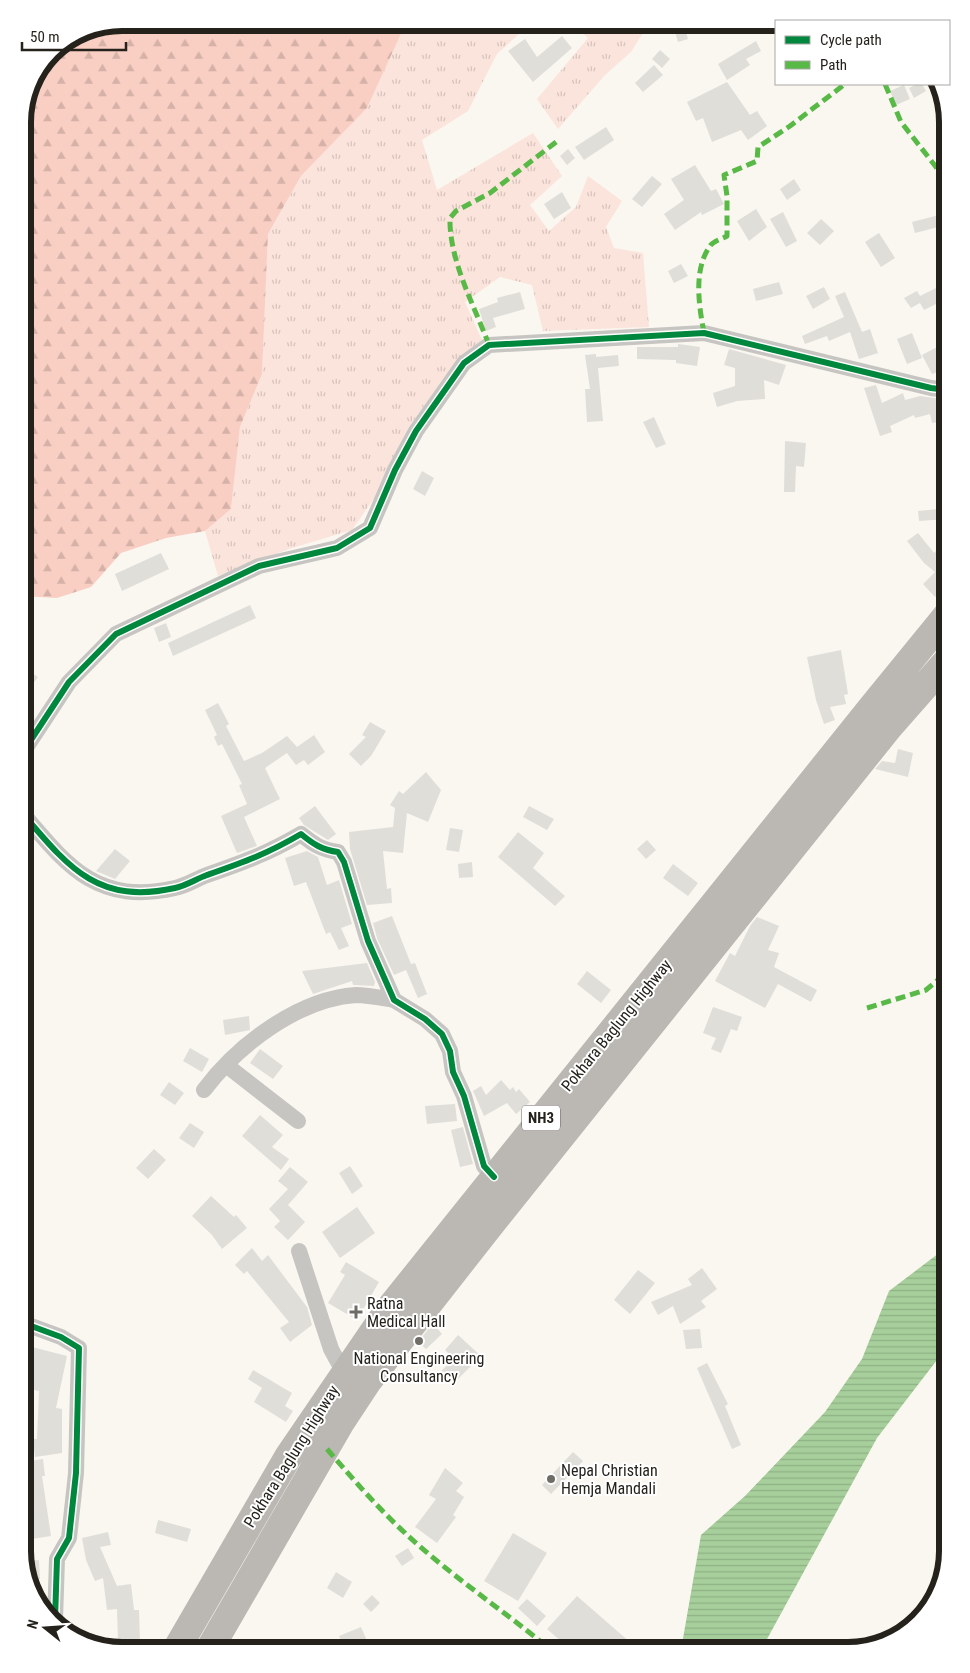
<svg xmlns="http://www.w3.org/2000/svg" width="970" height="1673" font-family="'Roboto Condensed',sans-serif">
	<defs>
		<pattern id="grass-tufts" width="24" height="20" patternUnits="userSpaceOnUse" patternTransform="scale(1.25)"><rect width="24" height="20" fill="#fbe4dc"/><path d="M3 7l-1-3M5 7V3M7 7l1-3M15 17l-1-3M17 17v-4M19 17l1-3" fill="none" stroke="#d7c3bc"/></pattern>
		<pattern id="forest-firs" width="22" height="20" patternUnits="userSpaceOnUse" patternTransform="scale(1.25)"><rect width="22" height="20" fill="#f9cec3"/><path d="M5 1l3.5 6h-7zM16 11l3.5 6h-7z" fill="#d5b1a7"/></pattern>
		<pattern id="water-rules" width="6" height="5" patternUnits="userSpaceOnUse" patternTransform="scale(1.25)"><rect width="6" height="5" fill="#a6cf9b"/><path d="M0 2.5h6" fill="none" stroke="#8fb185"/></pattern>
	</defs>
	<rect width="100%" height="100%" fill="#faf7f0"/>
	<!-- grass -->
	<path fill="url(#grass-tufts)" d="M406,23H531L497,54L468,111L422,140L437,190L533,133L562,176L530,205L549,231L576,207L588,176L622,201L606,227L614,248L643,253L649,327L543,331L532,285L500,277L465,302L482,340L451,368L408,428L375,497L352,530L289,549L218,576L205,531L231,509L240,427L262,374L268,234L301,176L367,108Z
		M578,23H649L631,52L605,75L558,129L537,99L588,38L576,27Z"/>
	<!-- forest -->
	<path fill="url(#forest-firs)" d="M122,23H406L367,108L301,176L268,234L262,374L240,427L231,509L205,531L166,538L121,553L91,587L57,598L23,596V116L33,78L52,51L84,30Z"/>
	<!-- water -->
	<path fill="url(#water-rules)" d="M947,1247V1347L877,1438L761,1650H681L701,1535L745,1496L825,1412L862,1359L889,1291Z"/>
	<!-- building -->
	<path fill="#e0ded9" d="M684,25L688,39L678,42L674,28Z
		M562,36L572,48L533,82L508,51L525,39L537,57Z
		M756,41L761,51L746,59L750,65L727,80L718,64Z
		M660,50L670,59L662,68L652,59Z
		M654,65L663,75L643,92L635,83Z
		M727,82L750,115L757,111L767,126L748,140L741,130L712,142L703,118L696,121L687,102Z
		M917,84H922L926,91L914,98L909,88Z
		M904,85L910,99L896,105L890,91Z
		M606,127L614,140L584,160L575,147Z
		M568,149L575,158L567,165L560,156Z
		M695,165L711,191L716,189L724,204L702,215L701,212L675,230L664,214L684,200L671,179Z
		M652,176L662,184L642,207L632,199Z
		M794,179L801,190L787,200L780,189Z
		M562,192L571,208L554,219L544,204Z
		M756,209L767,227L749,241L737,221Z
		M783,212L797,241L786,247L770,219Z
		M943,214L946,225L915,233L912,222Z
		M821,219L834,231L820,245L807,233Z
		M879,233L895,258L881,267L865,242Z
		M681,264L688,276L674,283L668,271Z
		M779,282L783,294L756,301L753,289Z
		M944,284L948,291V298L924,310L920,303L911,308L904,298L917,291L920,296Z
		M824,287L830,299L813,309L806,296Z
		M520,292L525,309L493,318L496,327L486,331L479,309L498,302L497,298Z
		M845,292L862,332L870,329L878,353L859,359L850,332L829,341L827,336L805,344L802,336L844,317L835,296Z
		M912,333L922,358L907,364L897,339Z
		M678,344L700,347L697,366L676,363V360L637,359V347H678Z
		M939,346L948,364V368L932,374L922,355Z
		M729,349L786,365L779,385L764,380L765,399L737,401L717,407L713,393L735,386V368L724,365Z
		M596,354V357L618,355L619,366L598,368L603,421L587,422L585,389H590L585,355Z
		M876,385L882,403L903,393L905,400L920,396L948,400V421L932,423L930,414L915,418L914,415L890,426L892,432L880,436L864,388Z
		M654,417L666,444L656,448L643,422Z
		M785,441L806,443L804,467L796,466L795,492H784Z
		M422,471L434,478L425,496L413,489Z
		M948,508V519L919,521L918,511Z
		M918,533L934,553L938,549L941,551L948,543V585L935,597L923,584L935,572L924,563L907,541Z
		M161,553L169,569L122,591L115,574Z
		M250,605L256,618L173,656L168,643Z
		M166,623L171,637L159,642L154,628Z
		M841,650L848,694L844,695L846,704L830,707L835,720L824,724L816,700L807,657Z
		M23,667L38,677L30,688L23,683Z
		M218,703L229,724L226,726L244,761L262,753L287,736L297,747L314,735L325,752L308,765L304,760L296,765L287,753L265,768L280,799L244,817L257,846L237,853L221,816L247,804L239,785L242,784L222,744L218,746L214,737L217,735L205,710Z
		M370,722L386,731L371,756L361,766L349,754L366,737L362,735Z
		M898,749L913,753L908,777L875,769L882,761L895,763Z
		M426,772L441,790L428,822L407,813L403,853L383,851L387,889L391,888L392,903L367,905L350,849L349,832L393,827L395,808L390,805L399,791L403,794Z
		M315,806L336,834L328,840L304,825L299,818Z
		M529,806L554,819L547,830L523,817Z
		M450,828L463,830L459,852L446,850Z
		M518,832L544,853L533,868L565,896L555,906L498,857Z
		M647,840L656,850L646,859L637,849Z
		M115,849L130,861L115,879L96,871Z
		M307,851L318,857L327,885L339,880L352,924L341,928L349,946L339,950L330,932L326,934L306,882L294,886L285,858Z
		M472,862L473,877L459,878L458,864Z
		M673,864L698,883L688,896L663,878Z
		M392,916L411,964L415,963L427,994L418,998L406,970L394,975L377,938L373,923Z
		M757,917L779,926L768,950L779,953L774,967L817,990L811,1002L778,984L765,1008L715,981L730,953L735,956L750,926Z
		M367,963L375,982L374,986L353,985L352,981L313,994L302,971Z
		M587,971L611,990L601,1003L577,984Z
		M713,1007L742,1017L737,1031L731,1029L721,1053L711,1049L716,1038L703,1033Z
		M249,1016L250,1030L225,1035L223,1020Z
		M190,1048L209,1059L202,1072L183,1061Z
		M260,1049L283,1066L273,1079L250,1063Z
		M501,1080L510,1090L513,1087L516,1092L519,1089L530,1102L516,1114L507,1103L484,1116L473,1091L481,1086L486,1095Z
		M169,1082L184,1093L175,1105L160,1095Z
		M455,1104L457,1121L427,1124L425,1106Z
		M260,1115L283,1135L272,1147L289,1159L281,1170L242,1136Z
		M190,1123L204,1132L194,1148L179,1138Z
		M463,1127L473,1164L460,1167L451,1130Z
		M154,1149L166,1160L148,1179L136,1168Z
		M350,1166L363,1186L352,1194L339,1173Z
		M290,1167L308,1182L288,1205L305,1222L288,1240L274,1227L280,1221L269,1209L288,1189L278,1181Z
		M211,1196L234,1217L236,1215L247,1228L222,1249L212,1235L192,1216Z
		M357,1207L375,1233L340,1258L322,1232Z
		M252,1248L262,1261L268,1255L307,1307L312,1325L290,1342L280,1328L289,1322L247,1271L244,1274L235,1265Z
		M346,1262L379,1282L357,1320L328,1303L345,1275L340,1272Z
		M702,1268L717,1289L701,1301L706,1307L680,1324L673,1306L658,1315L651,1302L692,1285L688,1279Z
		M638,1270L655,1283L630,1314L614,1300Z
		M433,1323L442,1334L426,1349L418,1342Z
		M700,1329L702,1348L686,1349L683,1330Z
		M458,1335L481,1356L453,1384L441,1371L454,1359L445,1350Z
		M32,1347L67,1356L56,1408L62,1409V1453L35,1457L33,1439H37L39,1391L25,1388Z
		M707,1363L728,1404L725,1406L741,1445L732,1449L697,1368Z
		M253,1370L292,1393L285,1406L293,1411L286,1422L254,1402L262,1388L248,1379Z
		M573,1452L583,1461L551,1494L542,1485Z
		M43,1459L45,1476H42L51,1536L25,1540L22,1524L23,1462Z
		M445,1468L463,1483L456,1491L464,1497L453,1515L456,1517L437,1543L415,1527L436,1499L429,1495Z
		M158,1520L191,1529L187,1542L155,1533Z
		M108,1532L111,1545L100,1547L117,1586L131,1584L134,1610H139L140,1642L118,1643L117,1609L107,1610L103,1578L95,1581L86,1560L82,1538Z
		M513,1533L547,1553L518,1601L484,1581Z
		M408,1548L414,1558L402,1566L395,1556Z
		M39,1560L40,1579L29,1580L25,1561Z
		M336,1572L352,1582L343,1598L327,1588Z
		M372,1595L380,1603L371,1612L363,1604Z
		M577,1596L639,1650H571L547,1629Z
		M527,1599L546,1616L537,1626L518,1608Z
		M361,1627L371,1650H345L339,1636Z"/>
	<g fill="none" stroke-linecap="round" stroke-linejoin="round">
		<!-- street -->
		<path stroke="#c7c5c2" stroke-width="16" d="M23,752L69,682L116,634L259,566L337,548L370,528L395,470L416,431L464,363L489,345L704,333L931,388L947,390
			M23,814C69,868 98,905 175,888C186,886 196,879 207,875C244,862 267,854 301,834C313,844 322,850 338,852L344,862L368,941L394,1000L425,1019L442,1034L450,1051L453,1072L464,1096L484,1166L494,1177
			M226,1065L298,1121
			M204,1090C238,1045 298,999 356,995C368,995 382,998 394,1000
			M299,1251L331,1349L338,1362L346,1369
			M23,1323L61,1337L79,1348L76,1473L69,1538L57,1559L55,1620"/>
		<!-- highway -->
		<path stroke="#bbb8b4" stroke-width="28" d="M176,1650L288,1457L389,1309L872,707L947,615
			M209,1650L341,1422L368,1381L491,1224L889,727L947,661"/>
		<!-- quiet -->
		<path stroke="#58b947" stroke-width="5" stroke-dasharray="10 5" stroke-linecap="butt" d="M885,84L901,122L936,167L947,200
			M704,333C699,306 693,270 710,246C713,241 722,239 727,236V196L724,175L757,161L758,147L790,126L845,84
			M489,345C474,305 449,260 450,218L456,211L490,193L560,139
			M867,1008L926,990L947,972
			M327,1449C352,1478 377,1507 405,1533C451,1576 503,1610 551,1650"/>
		<!-- cycleway casing -->
		<g stroke="#fff" stroke-width="9">
			<path id="cycleway" d="M23,752L69,682L116,634L259,566L337,548L370,528L395,470L416,431L464,363L489,345L704,333L931,388L947,390
				M23,814C69,868 98,905 175,888C186,886 196,879 207,875C244,862 267,854 301,834C313,844 322,850 338,852L344,862L368,941L394,1000L425,1019L442,1034L450,1051L453,1072L464,1096L484,1166L494,1177
				M23,1323L61,1337L79,1348L76,1473L69,1538L57,1559L55,1620"/>
		</g>
		<!-- cycleway -->
		<use href="#cycleway" stroke="#00873e" stroke-width="6"/>
	</g>
	<!-- markers -->
	<g fill="#706d66" stroke="#fff" stroke-width="2">
		<path d="M353.5 1304.5h5v5h5v5h-5v5h-5v-5h-5v-5h5z"/>
		<circle cx="419" cy="1341" r="5"/>
		<circle cx="551" cy="1479" r="5"/>
	</g>
	<g text-anchor="middle" stroke-width="4" stroke-linejoin="round" paint-order="stroke">
		<!-- shield labels -->
		<rect fill="#fff" stroke="#666460" stroke-width="1" x="522" y="1105.5" width="38" height="25" rx="4"/>
		<g font-size="15" font-weight="bold" fill="#25221c">
			<text x="541" y="1123">NH3</text>
		</g>
		<!-- street labels -->
		<g font-size="16" fill="#25221c" stroke="#fff">
			<text transform="translate(616 1025) rotate(-51)" y="6">Pokhara Baglung Highway</text>
			<text transform="translate(291 1456) rotate(-58)" y="6">Pokhara Baglung Highway</text>
		</g>
		<!-- poi labels -->
		<g font-size="16" fill="#25221c" stroke="#fff" text-anchor="start">
			<text x="367" y="1309">Ratna<tspan x="367" dy="18">Medical Hall</tspan></text>
			<text x="419" y="1364" text-anchor="middle">National Engineering<tspan x="419" dy="18">Consultancy</tspan></text>
			<text x="561" y="1476">Nepal Christian<tspan x="561" dy="18">Hemja Mandali</tspan></text>
		</g>
	</g>
	<!-- crop -->
	<path d="M0 0H970V1673H0ZM122 31H848A91 91 0 0 1 939 122V1551A91 91 0 0 1 848 1642H122A91 91 0 0 1 31 1551V122A91 91 0 0 1 122 31Z" fill="#fff" fill-rule="evenodd"/>
	<path fill="none" stroke="#25221c" stroke-width="6" d="M122 31H848A91 91 0 0 1 939 122V1551A91 91 0 0 1 848 1642H122A91 91 0 0 1 31 1551V122A91 91 0 0 1 122 31Z"/>
	<!-- legend -->
	<rect x="775" y="20" width="175" height="65" fill="#ffffff" stroke="#a8a7a4"/>
	<rect x="785" y="36" width="25" height="8" fill="#00873e" stroke="#a8a7a4"/>
	<text x="820" y="45" font-size="15" fill="#25221c">Cycle path</text>
	<rect x="785" y="61" width="25" height="8" fill="#58b947" stroke="#a8a7a4"/>
	<text x="820" y="70" font-size="15" fill="#25221c">Path</text>
	<!-- north arrow -->
	<g transform="translate(45 1628) rotate(287)" stroke="#ffffff" stroke-width="4" paint-order="stroke">
	<path d="M0-4L9 19L0 12L-9 19Z" fill="#25221c"/>
	<text y="-8" font-size="14" font-weight="bold" text-anchor="middle" fill="#25221c">N</text>
	</g>
	<!-- scale -->
	<path d="M22 42v8h104v-8" fill="none" stroke="#25221c" stroke-width="2.5"/>
	<text x="30" y="42" font-size="15" fill="#25221c" stroke="#ffffff" stroke-width="4" paint-order="stroke">50 m</text>
</svg>
